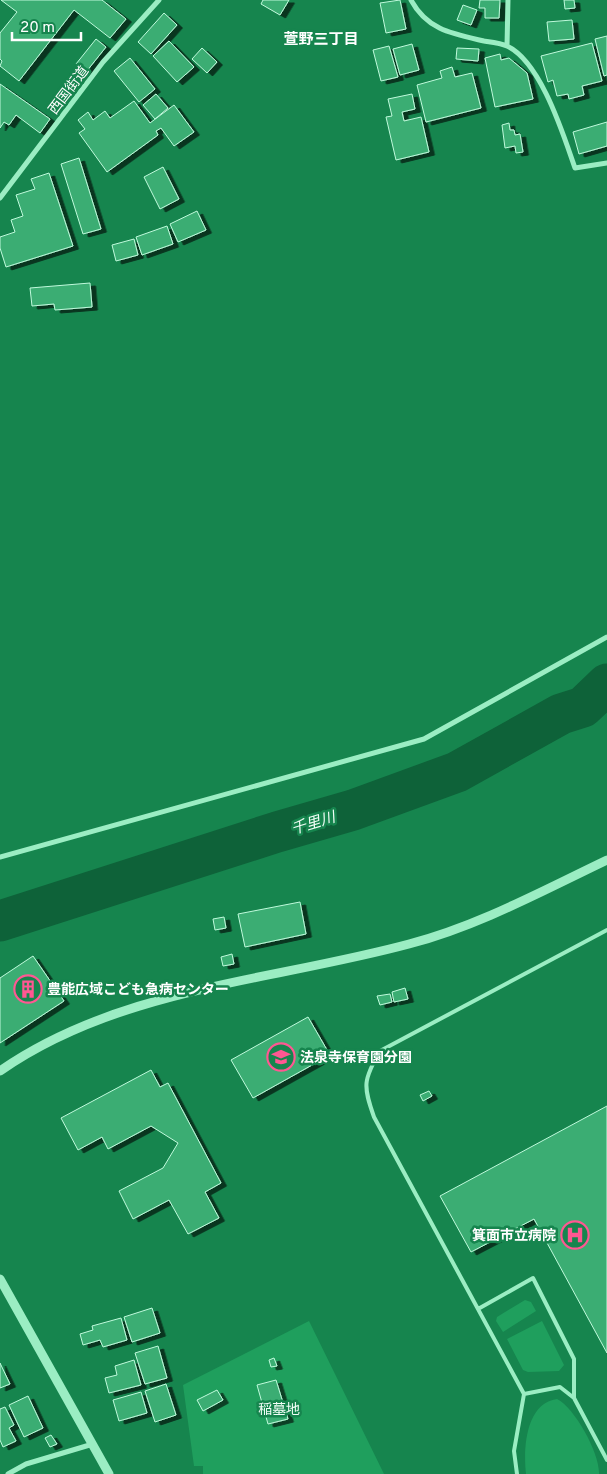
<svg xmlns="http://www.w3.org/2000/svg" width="607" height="1474" font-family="Overpass,'Noto Sans JP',sans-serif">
	<defs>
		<filter id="shadow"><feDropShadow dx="5.5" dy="3" stdDeviation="0" flood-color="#0009"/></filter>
	</defs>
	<rect width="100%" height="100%" fill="#16854e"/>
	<!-- green -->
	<path fill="#1f9f5d" d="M525,1300L531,1302L536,1311L503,1332L496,1321L497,1317Z
		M309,1321L384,1474H203V1466H194L183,1385Z
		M542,1321L564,1365L559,1371L528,1372L523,1370L507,1339Z
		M557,1399C575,1408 600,1454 599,1474H526C523,1448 526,1403 557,1399Z"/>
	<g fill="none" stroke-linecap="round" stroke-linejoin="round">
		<!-- river -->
		<path stroke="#0e6239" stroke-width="41" d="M0,921L277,832L353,810L457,772L561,714L583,707L607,684"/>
	</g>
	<!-- building -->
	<path fill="#3aad73" stroke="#c0fadc" filter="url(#shadow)" d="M1,0H102L126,19L110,38L74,10L19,81L0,66L2,61L0,59V33L17,12Z
		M263,0H289L280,15L261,4Z
		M400,0L406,29L386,33L380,3Z
		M480,0H500L499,18H485V8H479Z
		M564,0H574L575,8L565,9Z
		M463,5L477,10L471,25L457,20Z
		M164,13L177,25L151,54L138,42Z
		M572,20L574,39L549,41L547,22Z
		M607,36V75L604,76L595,39Z
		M96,39L106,47L86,72L76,64Z
		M169,41L194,67L177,82L153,56Z
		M592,43L602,81L582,86L584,95L569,99L568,94L557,96L553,80L548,82L541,56Z
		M412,44L419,70L400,75L393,49Z
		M389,46L398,77L381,81L373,50Z
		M202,48L217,62L207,73L192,59Z
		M457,48L479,49L478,61L456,59Z
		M500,54L501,60L509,58L527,73L533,99L495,107L485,58Z
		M130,58L155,89L139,102L114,71Z
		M452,67L455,77L472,73L481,108L426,122L417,85L442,78L440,71Z
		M0,84L50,119L40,133L16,115L9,125L4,122L0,128Z
		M156,94L168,108L155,119L143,105Z
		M412,94L415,109L402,112L404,121L421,117L429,152L396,160L386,117L392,116L388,99Z
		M134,101L150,123L174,105L194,132L174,146L161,128L156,131L158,135L107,172L79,133L85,129L78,120L88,112L93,120L105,111L110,118Z
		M607,122V146L579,154L573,132Z
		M509,123L510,130H514L515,135L520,134L523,152L516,153L515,146L505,148L502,125Z
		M79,158L101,229L83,234L61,164Z
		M163,167L179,199L160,209L144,177Z
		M49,173L73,246L6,267L0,248V237L15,232L11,220L23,216L16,195L35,189L31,179Z
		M197,211L206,230L178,242L170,224Z
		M167,226L173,244L142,255L136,237Z
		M134,239L138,255L116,261L112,245Z
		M90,283L92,307L55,310L54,304L32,306L30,288Z
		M300,902L306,934L245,947L238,914Z
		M224,917L226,928L215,930L213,919Z
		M232,954L234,964L223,966L221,957Z
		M33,956L64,1001L0,1043V978Z
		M405,988L408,999L394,1002L392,992Z
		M390,994L392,1002L380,1005L377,996Z
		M308,1017L330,1055L253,1098L231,1060Z
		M151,1070L160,1087L168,1083L221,1183L205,1192L219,1218L188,1234L169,1200L133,1219L119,1191L163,1168L178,1143L151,1126L108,1149L102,1137L78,1150L61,1118Z
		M429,1091L432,1096L423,1101L420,1095Z
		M607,1106V1353L534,1219L471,1252L440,1196Z
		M152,1308L160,1333L132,1342L124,1317Z
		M121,1318L127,1340L103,1347L100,1340L83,1345L80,1334L93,1330L92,1326Z
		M158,1346L167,1378L145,1384L135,1353Z
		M274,1358L277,1366L271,1367L269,1360Z
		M134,1360L141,1385L109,1393L105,1378L117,1375L115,1366Z
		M0,1363L10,1384L0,1388Z
		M276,1380L288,1419L268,1424L257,1385Z
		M166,1384L176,1415L155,1422L145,1391Z
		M217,1390L223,1400L203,1411L197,1400Z
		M141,1392L147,1413L119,1421L113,1400Z
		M28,1396L43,1428L24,1437L9,1405Z
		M5,1407L14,1425L9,1428L16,1441L3,1447L0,1440V1409Z
		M51,1435L57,1444L50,1447L45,1438Z"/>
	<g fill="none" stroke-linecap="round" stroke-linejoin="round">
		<!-- service -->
		<path stroke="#9bedc3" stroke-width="4" d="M478,1309L533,1278L574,1359V1398
			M524,1394L374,1117C363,1086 363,1080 380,1051L607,930
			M517,1474L514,1451L524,1394L560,1387L574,1398L607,1460"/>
		<!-- minor -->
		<path stroke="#9bedc3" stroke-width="5" d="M411,0C427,30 453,34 484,41C491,42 501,43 507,46C541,62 563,134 575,168L607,163
			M507,46L508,0
			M0,198L103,62L159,0
			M0,857L424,739L607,637
			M8,1474L26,1464L93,1444"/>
		<!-- tertiary -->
		<path stroke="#9bedc3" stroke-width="9" d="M0,1071C119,988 272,981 409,944C478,926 542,891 607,860
			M0,1279L109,1474"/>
	</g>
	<!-- icons -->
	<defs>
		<g id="building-ring" transform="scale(1.4375)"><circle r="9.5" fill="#16854e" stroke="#ff5792" stroke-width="1.5"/><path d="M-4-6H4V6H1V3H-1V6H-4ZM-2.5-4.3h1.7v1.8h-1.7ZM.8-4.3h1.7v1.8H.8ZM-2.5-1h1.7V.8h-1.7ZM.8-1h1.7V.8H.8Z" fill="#ff5792"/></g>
		<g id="school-ring" transform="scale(1.4375)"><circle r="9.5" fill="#16854e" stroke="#ff5792" stroke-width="1.5"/><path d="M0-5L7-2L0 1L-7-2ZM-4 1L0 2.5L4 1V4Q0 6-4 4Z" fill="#ff5792"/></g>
		<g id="hospital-ring" transform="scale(1.4375)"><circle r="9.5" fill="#16854e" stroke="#ff5792" stroke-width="1.5"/><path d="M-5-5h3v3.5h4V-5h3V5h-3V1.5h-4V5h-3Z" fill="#ff5792"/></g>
	</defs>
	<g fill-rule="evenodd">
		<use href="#building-ring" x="28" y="989"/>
		<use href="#school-ring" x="281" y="1057"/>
		<use href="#hospital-ring" x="575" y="1235"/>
	</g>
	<g text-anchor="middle" stroke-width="5" stroke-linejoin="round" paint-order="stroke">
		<!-- street labels -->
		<g font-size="14" fill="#fff" stroke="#16854e">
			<text transform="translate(68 90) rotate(-53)" y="5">西国街道</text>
		</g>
		<!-- poi labels -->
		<g font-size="14" font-weight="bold" fill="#fff" stroke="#16854e" text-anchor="start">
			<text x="47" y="994">豊能広域こども急病センター</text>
			<text x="300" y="1062">法泉寺保育園分園</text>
			<text x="556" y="1240" text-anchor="end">箕面市立病院</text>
		</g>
		<!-- park labels -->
		<g font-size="14" fill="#f2fef8" stroke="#16854e">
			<text x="279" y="1414">稲墓地</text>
		</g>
		<!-- neighbourhood labels -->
		<g font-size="15" font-weight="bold" fill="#fff" stroke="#16854e">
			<text x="321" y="44">萱野三丁目</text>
		</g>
		<!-- water labels -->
		<g font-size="15" font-style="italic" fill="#f2fef7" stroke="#16854e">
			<text transform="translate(313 823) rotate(-17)" y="5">千里川</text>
		</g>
	</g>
	<!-- scale -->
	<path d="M12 32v8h69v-8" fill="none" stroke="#ffffff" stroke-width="2.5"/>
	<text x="20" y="32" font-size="15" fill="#ffffff" stroke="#16854e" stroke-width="4" paint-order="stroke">20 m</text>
</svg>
